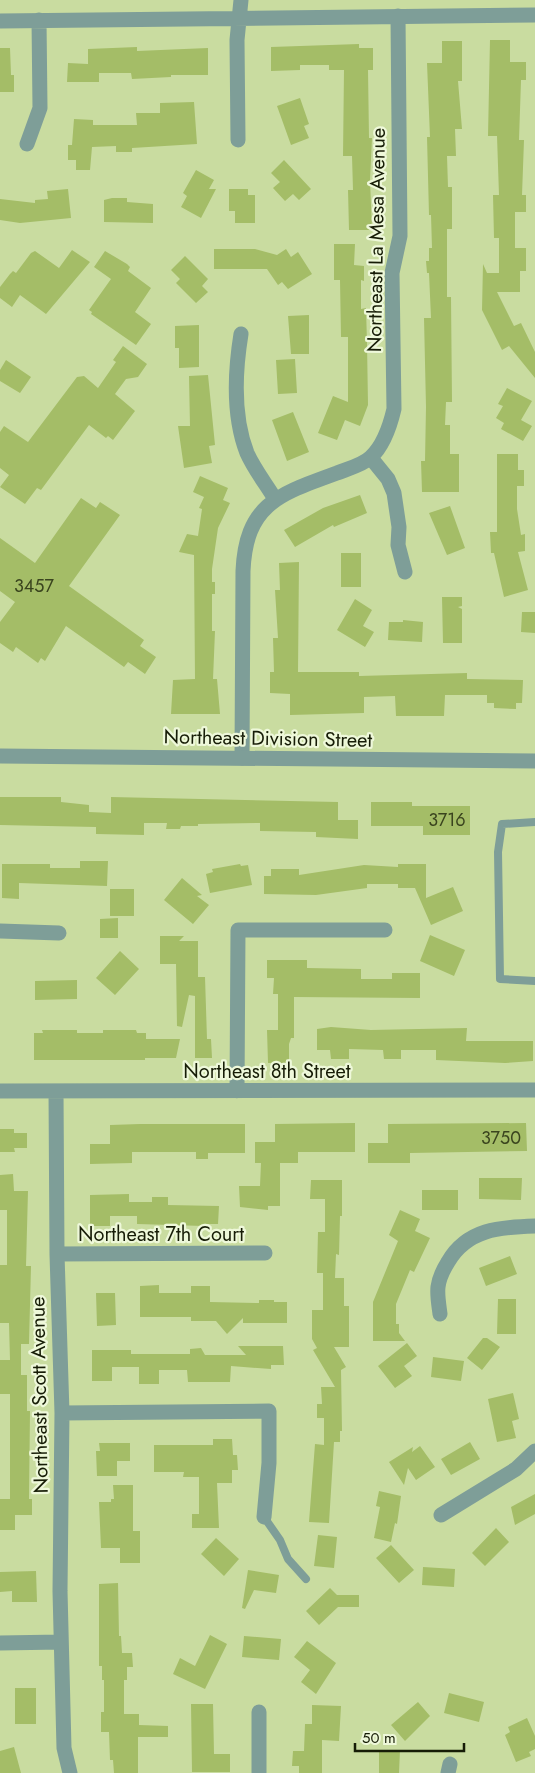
<svg xmlns="http://www.w3.org/2000/svg" width="535" height="1773" font-family="Jost,sans-serif">
	<rect width="100%" height="100%" fill="#c9dca0"/>
	<!-- building -->
	<path fill="#a4bd67" d="M490,40H510V62H526V80H521L519,140H524L522,195H526V212H515V248H526V271H520V292H497L514,326L521,323L535,352V378L509,346L502,350L482,310L483,264L487,273H499V238H494L493,195H499L497,136H488Z
		M442,41H462V81H458L462,129H455L456,156H447L448,187H452V229H447V297H451L452,402H446L445,425H450V454H459V492H422L421,461H425L426,407L424,318H431L429,273H427L426,261H429V248H432L431,215H429L427,137H430L427,63H442Z
		M359,44V48H373V70H368L369,138H372L370,180L372,230H349L348,190H353L352,156H343L344,70H329V65H300V70L271,71V47Z
		M137,47V51L208,48V75H171V77L132,79L131,73H99V82H67L68,63L88,64V49Z
		M0,48H10L11,75H14V92H0Z
		M300,98L309,124L304,126L309,138L291,145L277,106Z
		M194,102L197,144L132,148V152H116V146L92,147L90,170H76V160H68V145H72L74,119L93,120V125H137L136,113H160V103Z
		M284,160L311,189L299,200L293,194L285,201L273,188L280,182L271,173Z
		M196,170L214,180L209,189H216L201,218L181,207L187,196L183,193Z
		M68,189L71,218L20,223L0,220V199L35,203V200L48,199L47,191Z
		M229,189H248V195H255V223H235V211H229Z
		M112,198H127V202L153,204V223L104,222V200Z
		M334,244H355L354,265L364,266V281L361,280V309L366,308L367,343L368,405L360,426L345,420L337,440L318,433L333,396L348,402V337H341L340,280H334Z
		M214,249H255L277,255L286,249L291,257L298,252L312,274L288,289L282,282L278,285L267,269H214Z
		M72,250L90,262L46,314L20,295L12,307L0,298V287L10,274L13,271L16,273L31,253L35,251L59,268Z
		M105,251L127,264L130,267L128,271L151,288L135,312L151,324L136,345L91,314L92,312L89,310L111,279L94,267Z
		M185,256L208,279L202,286L208,292L196,303L176,283L180,279L171,270Z
		M309,315V354H291L288,316Z
		M199,325V367L179,368V348H175V326Z
		M123,346L147,364L138,377L126,379L115,394L135,411L113,440L108,436L106,438L89,425L41,490L37,488L25,504L0,487L9,475L0,468V432L4,426L28,442L77,377L84,376L98,388L116,362L113,360Z
		M295,359L297,393L278,394L276,360Z
		M6,360L31,377L20,393L0,381V370Z
		M208,375L215,445L209,446L212,463L184,468L178,426H190L189,376Z
		M507,388L532,401L521,420L532,426L523,441L501,429L504,423L496,418L503,406L498,404Z
		M293,412L309,452L287,461L272,420Z
		M497,454H518V470H524V486H517V509L521,535L525,534V551L518,552L528,590L504,597L494,553H491L490,532H497Z
		M200,476L228,488L223,500L230,503L218,528L212,569V582H215V594H212V631H215L213,679H217L220,714H171L173,680L195,679L194,555L179,552L187,534L198,536L202,509L199,508L204,497L193,492Z
		M360,495L367,513L334,527L333,525L295,547L284,530L323,508Z
		M81,498L96,508L100,502L120,515L69,586L144,640L140,646L156,657L145,674L128,662L124,667L66,626L45,661L41,658L38,663L16,647L13,652L0,643V622L15,602L0,591V538L35,563Z
		M450,506L465,548L447,555L429,513Z
		M341,553H361V587H341Z
		M299,562L298,672H359V676L467,673V679L523,680L522,703H516V709L494,708V703H487V695H445L444,716H396L395,696L364,697V713L290,715V694L270,693V672H274L273,638H278L275,590H280L279,563Z
		M442,597H462V606L458,607L462,609V643H443Z
		M355,599L372,610L363,626L374,632L365,647L337,630Z
		M522,612H535V633L521,632Z
		M403,620L423,622L422,642L388,640L389,622H403Z
		M0,797H61V802L89,805V812L111,813V797L338,802V820H358V839L316,837V832L260,831V823L198,824V826H181L180,829H166L167,823H144V835L96,834V827L0,825Z
		M371,802H412V806H470V835H423V826H371Z
		M80,861H108L107,886L19,883V899L2,898V864H50V868H80Z
		M240,864L241,866L248,865L252,885L210,893L206,874L213,872L212,869Z
		M398,864H426V898L453,887L463,911L431,925L415,888H398V884H367V888L316,895L264,894V876H271V869H299V875L364,865L398,867Z
		M182,878L202,895L197,896L209,905L193,924L164,900Z
		M110,889H134V916H110Z
		M118,918V938H100V919Z
		M430,935L465,950L454,976L420,961Z
		M160,936H184L179,941H198V977H205L207,1039H211L212,1058H195V996L189,995L182,1027L177,1026L176,964H160Z
		M120,951L139,969L115,995L96,978Z
		M267,960H307V968L361,969V979H392V973H420V998L294,997V1038H291L289,1044V1063H268L267,1030H278V994H273L274,978H267Z
		M77,980V999L35,1000V981Z
		M331,1027L371,1030L467,1028L466,1041H533V1061L505,1063L436,1060V1050H401V1059H384L383,1050L349,1049V1059H331L330,1050H317V1029Z
		M42,1030H77V1033H103V1030H136L137,1033H146V1039H180L176,1058H145V1060H34V1033H43Z
		M355,1123V1152H298V1163H280V1206H268V1210L240,1207L239,1186H260L261,1163H255V1142H275V1124Z
		M526,1123L527,1151L410,1153V1163H368V1143H388V1124Z
		M140,1124H245V1153H208V1159H196V1152H132V1163L90,1164V1144H110V1125Z
		M0,1129H14V1133H27V1148H14L15,1152H0Z
		M13,1174L14,1191H28L26,1266H31L29,1344H21V1375H27V1411H30L29,1499H32V1515H15V1530H0V1499H10V1394H0V1360H10L9,1323H0V1265H7V1210H0V1175Z
		M479,1178H522L521,1200L479,1199Z
		M311,1180H342V1216H340L339,1255L336,1254L335,1278H344V1306H349V1347H334L346,1367L341,1370L342,1431H340V1442H334L329,1523L309,1522L315,1444L324,1445V1418H317V1404H322L321,1387H335L313,1350L317,1348L312,1339V1310H323V1273H317L318,1232H325V1199H310Z
		M422,1190H458V1210H422Z
		M129,1194V1202H152V1197H168V1205L219,1206L218,1224H204V1226L137,1224V1216H110V1226H90V1195Z
		M400,1210L420,1219L415,1231L430,1238L414,1272L410,1270L396,1304V1324H399V1333L405,1341H373V1302L398,1241L389,1235Z
		M510,1256L517,1274L486,1286L479,1268Z
		M159,1285V1293H191V1286H210V1302L259,1303V1300H274V1302H287V1323H243V1318L227,1334L216,1321H191V1317H140V1286Z
		M96,1293H115L116,1325L97,1326Z
		M498,1299H516V1334H497Z
		M483,1338H487L500,1347L482,1370L467,1358Z
		M407,1343L417,1356L404,1366L412,1376L395,1388L378,1366Z
		M238,1346H283L284,1365H271V1369L231,1366L230,1382H188L187,1370H159V1384H139V1367H112V1381H92V1350H131V1354H190V1349L201,1348L205,1355H246Z
		M433,1357L464,1361L461,1381L431,1377Z
		M513,1393L519,1419L512,1421L516,1438L497,1442L488,1399Z
		M213,1439H232L233,1455H237L238,1470H232V1483H217L219,1528H192V1514H199V1477H183L184,1472H154V1445H213Z
		M470,1442L480,1459L451,1475L441,1459Z
		M99,1443H130V1461H117V1476H97L96,1451H100Z
		M420,1446L435,1467L416,1480L408,1468L404,1485L389,1462L413,1447L412,1452Z
		M113,1485H133V1531H140V1563H120V1548H101L99,1502H111V1499H114Z
		M379,1491L401,1496L397,1524L395,1523L391,1542L374,1538L380,1507L376,1506Z
		M535,1494V1514L515,1525L511,1507Z
		M496,1528L509,1542L485,1566L472,1553Z
		M318,1535L337,1537L334,1568L314,1566Z
		M216,1538L239,1559L224,1576L201,1554Z
		M391,1545L414,1570L399,1583L376,1558Z
		M423,1567L455,1569L454,1587L422,1585Z
		M248,1570L279,1575L276,1593L254,1590L245,1609L242,1608Z
		M36,1571L37,1602H12V1591L0,1592V1572Z
		M118,1583L119,1636H121L122,1653H132L133,1667H127V1680H124V1714H139V1725L168,1726V1737H138V1773H114L113,1760H110L109,1732H101V1712H104V1680H102V1666H99V1584Z
		M330,1588L337,1595H359V1607H338L319,1625L306,1611Z
		M210,1635L227,1644L205,1689L173,1674L180,1658L195,1666Z
		M244,1636L281,1639L279,1660L242,1657Z
		M307,1641L336,1663L316,1694L301,1682L310,1670L294,1657Z
		M15,1688H36V1724H15Z
		M449,1693L484,1702L479,1722L444,1713Z
		M418,1702L430,1716L405,1741L391,1725Z
		M191,1704H213L214,1754H230V1772H192Z
		M312,1705L341,1706L339,1741L322,1740V1773H299V1766H292L293,1751H304L305,1724H312Z
		M527,1718L535,1736V1749L529,1752L531,1756L516,1762L505,1735L510,1732L508,1727Z
		M14,1747L21,1773H0V1751Z
		M379,1750H400L399,1773H379Z"/>
	<g fill="none" stroke-linecap="round" stroke-linejoin="round">
		<!-- service -->
		<path stroke="#7e9e98" stroke-width="8" d="M535,822L502,824L498,852L500,979L535,981
			M264,1517L280,1540L288,1559L306,1579"/>
		<!-- minor -->
		<path stroke="#7e9e98" stroke-width="15" d="M0,21L535,15
			M238,140L237,40L241,0
			M27,144L40,108L39,20
			M241,334C235,371 233,417 247,453C254,469 266,484 275,499
			M371,458L388,479L394,493L399,527L398,545L405,572
			M242,758L243,571C246,503 280,494 337,473C347,469 363,465 371,457C384,445 390,426 394,409L392,273L400,236L398,16
			M0,931L59,933
			M0,1091L535,1090
			M56,1091L57,1254L62,1413L60,1591L64,1748L70,1773
			M237,1091L238,930H385
			M57,1254L265,1253
			M440,1314C439,1306 437,1295 438,1287C439,1278 443,1270 448,1262C467,1229 500,1227 535,1226
			M62,1413L269,1411V1463L264,1517
			M441,1515L516,1469L535,1451
			M0,1643L61,1642
			M259,1773V1712
			M448,1773L450,1764"/>
		<!-- tertiary -->
		<path stroke="#7e9e98" stroke-width="15" d="M0,756L535,761"/>
	</g>
	<g text-anchor="middle" stroke-width="4.5" stroke-linejoin="round" paint-order="stroke">
		<!-- number labels -->
		<g font-size="18" fill="#3a441e">
			<text x="34" y="592">3457</text>
			<text x="447" y="826">3716</text>
			<text x="501" y="1144">3750</text>
		</g>
		<!-- street labels -->
		<g font-size="20" fill="#161c06" stroke="#eef8da">
			<text transform="translate(376 240) rotate(-89)" y="7">Northeast La Mesa Avenue</text>
			<text transform="translate(268 738) rotate(1)" y="7">Northeast Division Street</text>
			<text x="267" y="1078">Northeast 8th Street</text>
			<text x="161" y="1241">Northeast 7th Court</text>
			<text transform="translate(39 1395) rotate(-91)" y="7">Northeast Scott Avenue</text>
		</g>
	</g>
	<!-- scale -->
	<path d="M355 1743v8h109v-8" fill="none" stroke="#161c06" stroke-width="2.5"/>
	<text x="362" y="1743" font-size="15" fill="#161c06" stroke="#eef8da" stroke-width="4" paint-order="stroke">50 m</text>
</svg>
